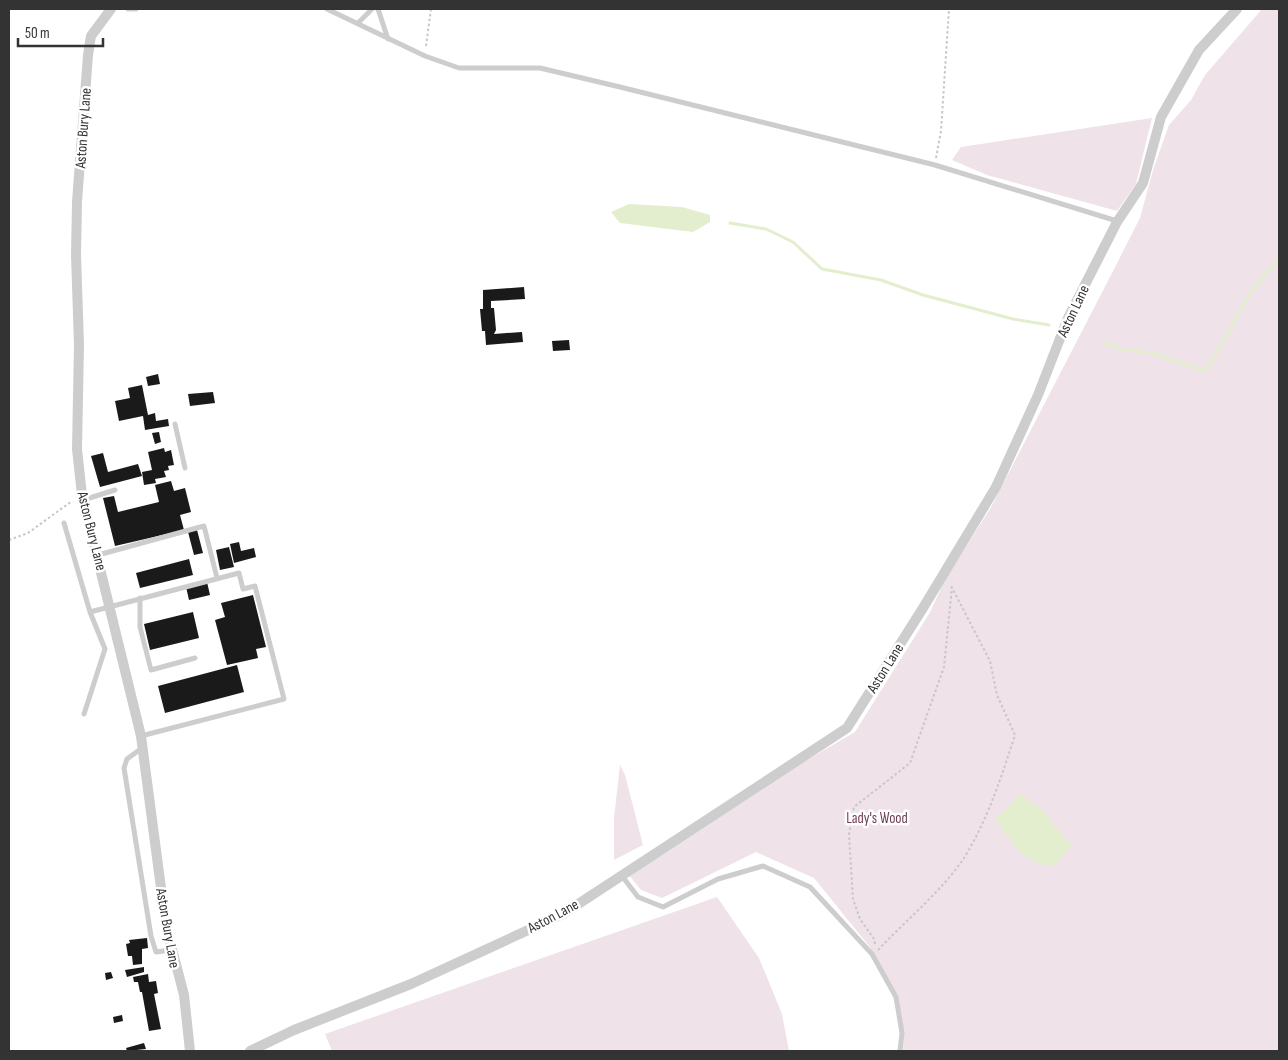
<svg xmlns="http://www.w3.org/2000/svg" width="1288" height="1060" font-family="'Sofia Sans Condensed',sans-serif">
	<rect width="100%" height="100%" fill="#fff"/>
	<!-- green -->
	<path fill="#efe2e9" d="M1262,9H1279V1051H903L904,1032L898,996L869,946L814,878L756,852L662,898L641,890L629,875L771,781L855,732L929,614L946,578L990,509L1111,275L1140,218L1153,170L1169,125L1191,100L1205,75Z
		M1152,118L1136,184L1117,211L987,175L952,160L961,147Z
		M620,765L625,775L643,845L614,860V818Z
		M717,897L759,958L782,1014L789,1051H332L325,1034Z"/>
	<!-- water -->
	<path fill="#e3eece" d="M629,204L682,207L710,215V222L693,232L620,223L611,212Z
		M1021,794L1041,809L1072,846L1054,866C1023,865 1011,841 995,819Z"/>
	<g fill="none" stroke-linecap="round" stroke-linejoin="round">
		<!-- stream -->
		<path stroke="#e3eece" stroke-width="3" d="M730,223L766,229L793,242L822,269L881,280L923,295L1013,319L1049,325
			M1106,343L1125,350L1152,353L1206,371L1253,289L1279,257"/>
	</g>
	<!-- building -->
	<path fill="#1a1a1a" d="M524,287L525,299L491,301V308H494L496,330L494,334L522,332L523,342L486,345L485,331H482L480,309H483V290Z
		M569,340L570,350L553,351L552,341Z
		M158,374L160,384L148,386L146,377Z
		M142,385L148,415L155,413L156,421L168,419L169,426L145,430L143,416L119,421L115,401L130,398L128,388Z
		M213,392L215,403L190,406L188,394Z
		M159,432L161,442L155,444L152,433Z
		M164,448L165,452L171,450L174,465L168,466L169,470L164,471L166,477L155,479L156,483L144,485L142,472L152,470L148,452Z
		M103,453L108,472L138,464L142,476L100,487L91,456Z
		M171,481L174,491L185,488L191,512L180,515L184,530L115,546L103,498L114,496L118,512L159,502L155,485Z
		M197,530L203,553L194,555L188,532Z
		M239,542L241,551L254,548L256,557L234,563L230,544Z
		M229,547L234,567L220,570L216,550Z
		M189,559L193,575L140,588L136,573Z
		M207,582L210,595L189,600L186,587Z
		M253,595L266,647L256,649L258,658L227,665L215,620L225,617L221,603Z
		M193,612L199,638L150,650L144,624Z
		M237,665L244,692L165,713L158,686Z
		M147,938L148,948L142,949V964L133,965L132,956H128L126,944L130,943L129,940Z
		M144,967V972L127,977L125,970Z
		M111,972L113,978L106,980L105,973Z
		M148,974L149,982L156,981L158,993L154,994L161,1029L149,1031L142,992H140L138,982H134L133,977Z
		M122,1015L123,1021L114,1023L113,1017Z
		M144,1043L146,1049L127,1051L126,1048Z"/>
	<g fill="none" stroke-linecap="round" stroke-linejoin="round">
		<!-- path -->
		<path stroke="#c7c7c7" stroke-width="2" stroke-dasharray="2.5 2.5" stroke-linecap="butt" d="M426,46L431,9
			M936,158L941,131L949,9
			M9,540L28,533L72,501
			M875,944L874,939L860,919L853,899L849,834L854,807L910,763L944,667L952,587
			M878,950C906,920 941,892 964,858C988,819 1001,778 1015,735L997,695L990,661L950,584"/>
		<!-- lane -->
		<path stroke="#cdcdcd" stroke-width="5" d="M128,9H136
			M327,9L425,56L459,68H540L620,87L935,165L1117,221
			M378,9L388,39
			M358,23L372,9
			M175,424L185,468
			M83,500L115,490
			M64,523L90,612L105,649L84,714
			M98,555L204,526L217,578
			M140,598V627L151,670L195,658
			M90,612L239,573L243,589L255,586L284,699L141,736
			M142,748L127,759L124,768L151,936L156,952L170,950
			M622,876L638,897L663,907L718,879L763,866L810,887L872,954L896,997L902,1033L900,1051"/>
		<!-- street -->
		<path stroke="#cdcdcd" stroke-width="10" d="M111,9L91,36L88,55L77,202L76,255L79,345L77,449L82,495L141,736L166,926L184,995L190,1051
			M250,1051L294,1030L411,984L563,914L847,728L923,608L996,487L1038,395L1068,318L1117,222L1143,183L1161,117L1199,50L1237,9"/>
	</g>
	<g text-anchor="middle" stroke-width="5" stroke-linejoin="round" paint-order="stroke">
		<!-- street labels -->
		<g font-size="15" fill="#333" stroke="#fff">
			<text transform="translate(83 128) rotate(-86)" y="5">Aston Bury Lane</text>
			<text transform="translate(1073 311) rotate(-65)" y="5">Aston Lane</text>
			<text transform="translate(92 531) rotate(76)" y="5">Aston Bury Lane</text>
			<text transform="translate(885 668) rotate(-58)" y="5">Aston Lane</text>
			<text transform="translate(553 916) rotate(-28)" y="5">Aston Lane</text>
			<text transform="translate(168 928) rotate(80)" y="5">Aston Bury Lane</text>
		</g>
		<!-- park labels -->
		<g font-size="15" fill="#703f57" stroke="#fff">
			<text x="877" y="823">Lady's Wood</text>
		</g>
	</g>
	<!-- border -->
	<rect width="1288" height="1060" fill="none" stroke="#333333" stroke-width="20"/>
	<!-- scale -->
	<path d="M18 38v8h85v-8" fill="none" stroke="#333333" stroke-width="2.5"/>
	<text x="25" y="38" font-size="15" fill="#333333" stroke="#ffffff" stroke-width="4" paint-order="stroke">50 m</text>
</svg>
